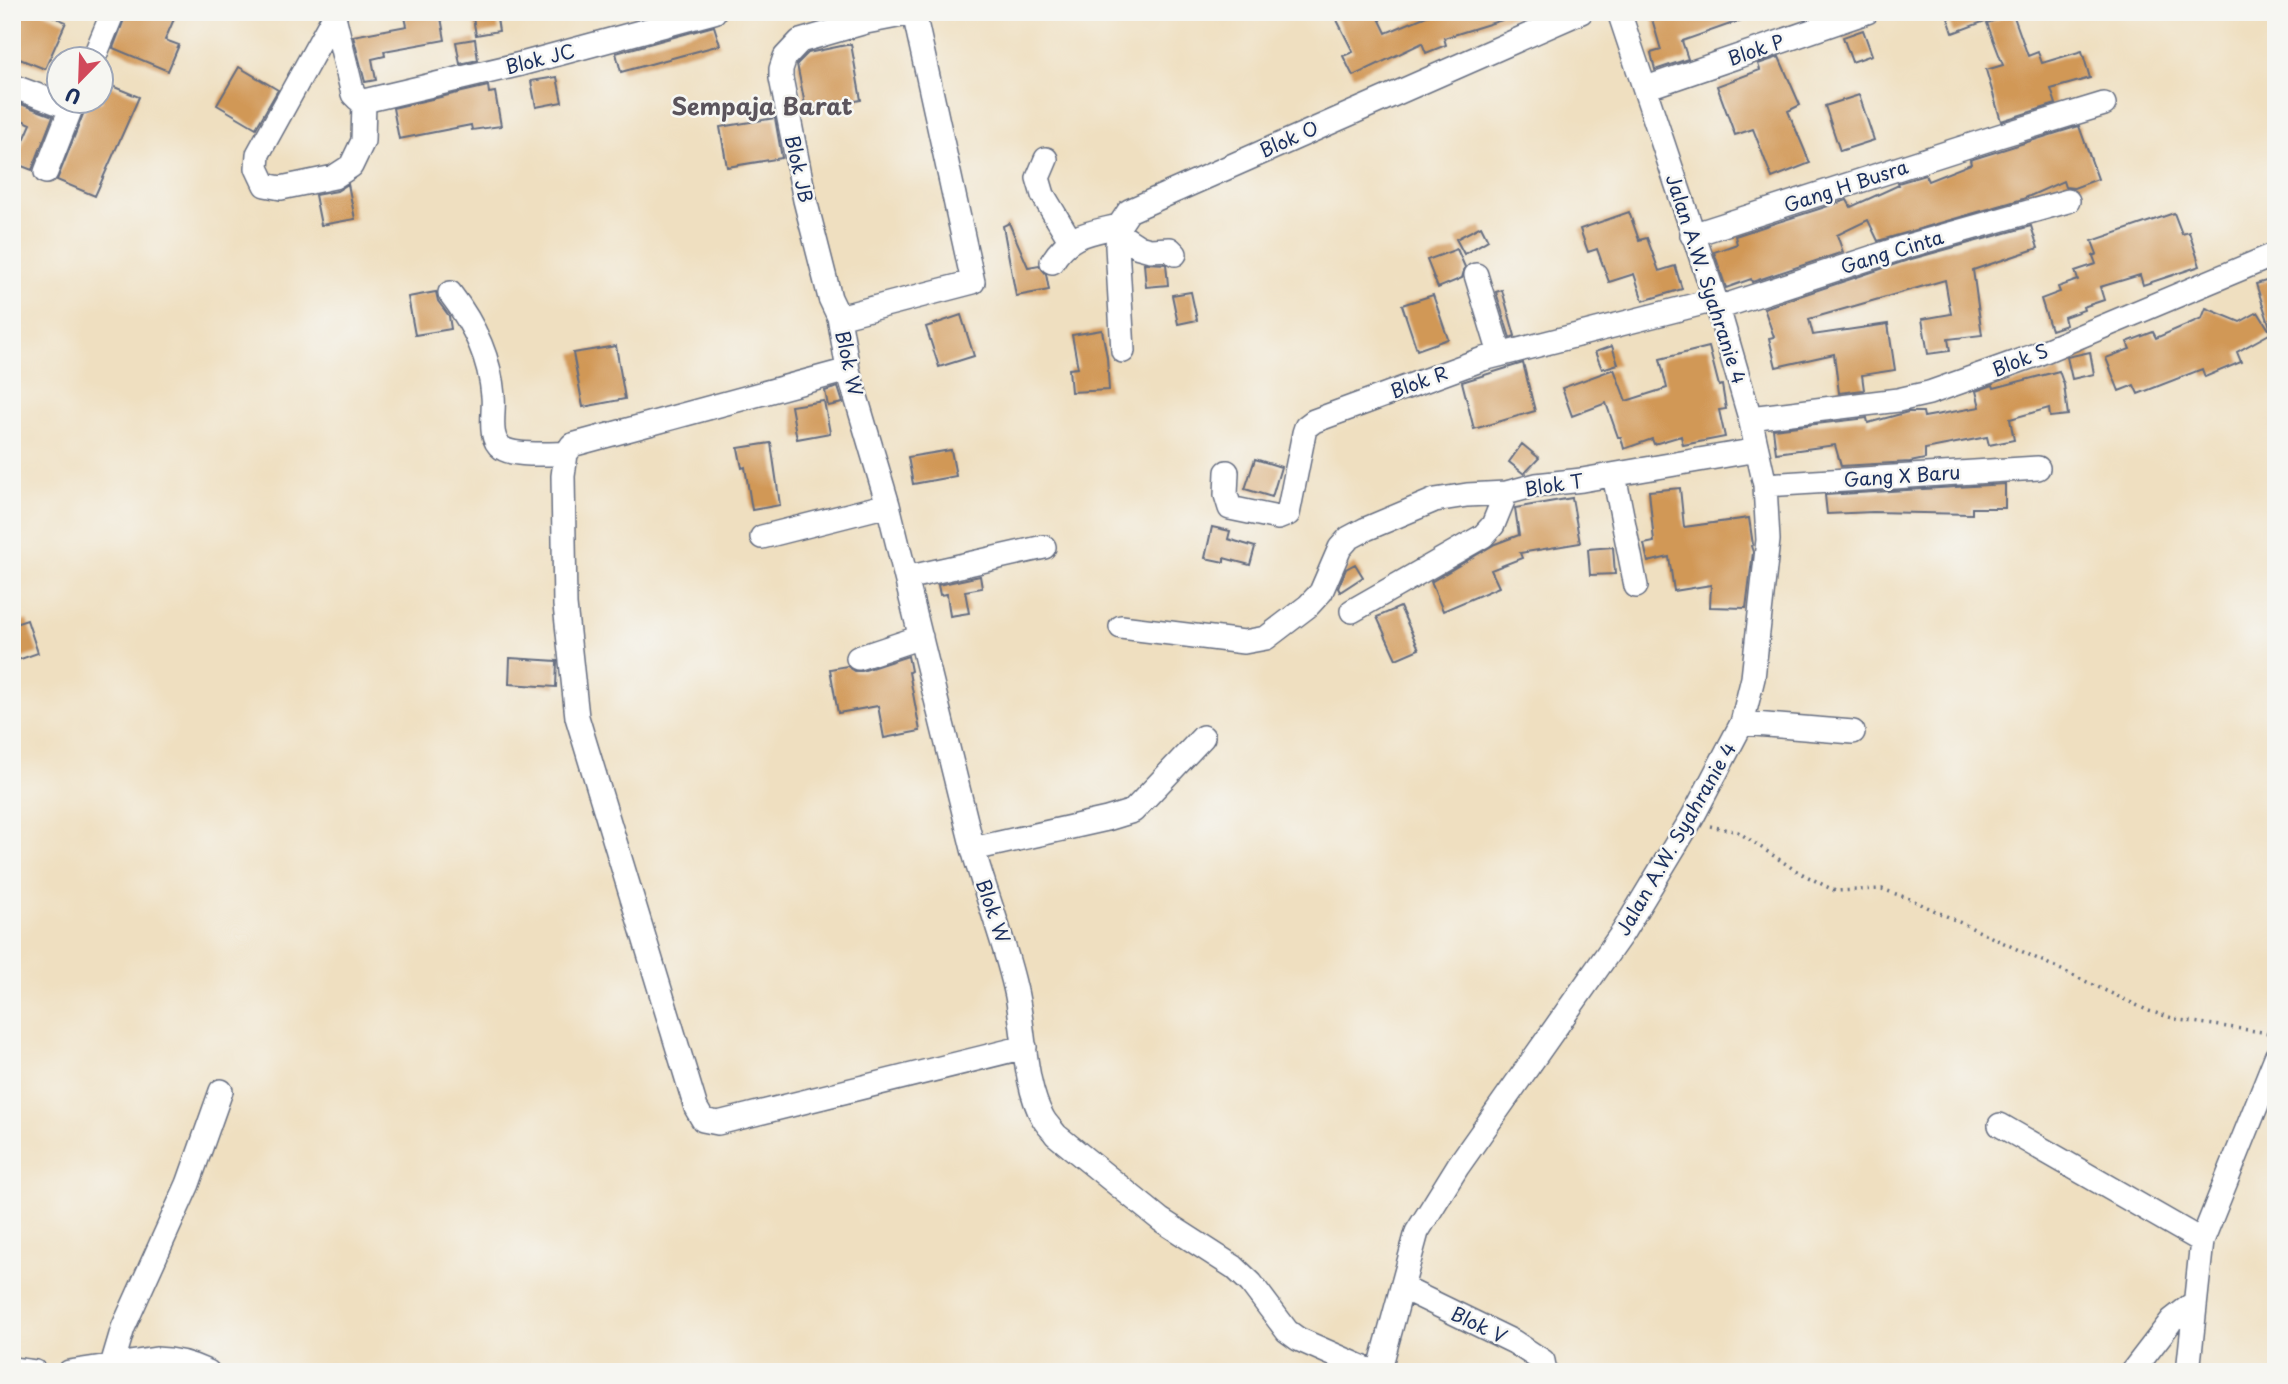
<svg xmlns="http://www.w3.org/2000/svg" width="2288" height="1384" font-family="'Playpen Sans',sans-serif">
	<rect width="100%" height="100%" fill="#f6f6f2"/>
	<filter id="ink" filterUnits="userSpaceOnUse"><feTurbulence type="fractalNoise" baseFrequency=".0143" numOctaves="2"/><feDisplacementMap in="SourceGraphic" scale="14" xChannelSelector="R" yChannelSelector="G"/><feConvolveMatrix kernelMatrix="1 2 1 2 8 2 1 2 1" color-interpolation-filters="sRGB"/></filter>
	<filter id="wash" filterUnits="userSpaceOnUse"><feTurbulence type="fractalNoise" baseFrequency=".00686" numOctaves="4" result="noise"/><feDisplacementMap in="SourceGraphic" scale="28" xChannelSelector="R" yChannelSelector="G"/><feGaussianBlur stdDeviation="1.57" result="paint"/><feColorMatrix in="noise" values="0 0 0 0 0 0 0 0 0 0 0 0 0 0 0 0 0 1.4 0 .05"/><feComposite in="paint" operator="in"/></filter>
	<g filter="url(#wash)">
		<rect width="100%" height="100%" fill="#efdfc0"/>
		<g id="blocks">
			<!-- building -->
			<path fill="#d19857" d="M12,12H43L66,22L45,69L12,56Z
				M127,12H177L165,40L179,45L168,71L113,48Z
				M431,12H440L445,40L384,51L385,56L372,59L376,80L365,82L353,36L407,26L405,17Z
				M472,12H496L499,31L476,35Z
				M1333,12H1376L1386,33L1436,12H1515V16L1444,38L1446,45L1426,53L1422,43L1353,76L1343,56L1353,52Z
				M1650,12H1753V16L1682,41L1688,59L1655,70L1651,53L1661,50Z
				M1946,12H2003L2004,14L1953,33Z
				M2013,14L2028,56L2038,52L2042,63L2082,51L2090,78L2051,89L2056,104L2001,121L1986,70L2003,65L1987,23Z
				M714,26L720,45L621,72L616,53Z
				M1863,30L1872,55L1852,62L1843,37Z
				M475,39L478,60L460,64L456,42Z
				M851,44L861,100L806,110L797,64L808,53Z
				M1779,57L1800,105L1788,111L1810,163L1772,178L1753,129L1735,135L1717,86L1760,70L1758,64Z
				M239,67L278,90L256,128L217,105Z
				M557,77L562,102L536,107L531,81Z
				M102,82L139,97L95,196L57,180L88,102H102Z
				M488,86L489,93L495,92L501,126L472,130L471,125L399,139L393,108Z
				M1859,95L1874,140L1840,151L1825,106Z
				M18,103L53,116L32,170L14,163L31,124L13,116Z
				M775,118L782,158L727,167L720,127Z
				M2079,126L2098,179L2074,188L2065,187L2063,181L2023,199L1878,241L1868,220L1837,235L1843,252L1755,281L1752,282L1751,279L1726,288L1714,252L1737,244L1735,236L1847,200L1851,207L1899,185L1898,183L1925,175L1928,181L1971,164L1970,160Z
				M348,184L355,219L321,225L315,195L337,191Z
				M1629,212L1639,240L1647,238L1659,271L1675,266L1682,289L1643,301L1634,274L1609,282L1597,249L1588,252L1580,229Z
				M2174,213L2182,234L2189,232L2200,266L2143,285L2140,275L2100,287L2104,300L2083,307L2084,310L2064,317L2066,325L2051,330L2041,299L2060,292L2058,287L2078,280L2075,271L2096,264L2093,256L2097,254L2092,241Z
				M1009,223L1028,267L1039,265L1046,274L1049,290L1016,296L1003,226Z
				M1481,226L1488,240L1464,254L1456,239Z
				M2031,226L2038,248L1973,270L1982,335L1948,339L1950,351L1928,354L1922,319L1951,314L1945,280L1809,319L1813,335L1888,324L1895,370L1862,375L1864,390L1839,393L1834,354L1776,367L1769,338L1774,337L1764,308L1908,260Z
				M1457,249L1465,267L1462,278L1438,288L1427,260Z
				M1144,263L1166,264L1168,285L1146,287Z
				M2276,278V333H2272L2256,284Z
				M1502,290L1515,336L1510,338L1496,292Z
				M436,292L438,301L449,316L451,329L415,335L408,297Z
				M1191,292L1197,320L1178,324L1172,295Z
				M1433,295L1448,339L1417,350L1402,305Z
				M2206,308L2240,322L2258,312L2271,333L2237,352L2241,362L2205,377L2202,369L2138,394L2134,385L2119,391L2106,358L2130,349L2127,342L2153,332L2156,338L2202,318Z
				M961,315L974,356L939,367L926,327Z
				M1102,330L1107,357L1109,390L1071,392L1069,369L1078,368L1072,335Z
				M616,346L625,399L583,407L573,353Z
				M1612,346L1618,364L1602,369L1595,352Z
				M1709,347L1719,386L1722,385L1726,409L1719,410L1725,437L1683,445L1681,436L1654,444L1652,439L1624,449L1621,437H1618L1606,403L1572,416L1562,388L1614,369L1626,401L1667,388L1660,359Z
				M2090,352L2094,374L2072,379L2067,357Z
				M1523,363L1535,411L1474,429L1462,382Z
				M2059,371L2064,385L2068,415L2050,417L2049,408L2010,419L2014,440L1989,445L1987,437L1925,449V459L1910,462L1841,466L1835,445L1776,453L1773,429L1867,418L1868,423L1908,412H1923L1924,417L1980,407L1976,391L1993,385L1994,388Z
				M838,387L843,403L828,406L825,391Z
				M824,401L830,433L797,439L791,406Z
				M771,443L780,505L752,510L745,467L742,468L738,448Z
				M1522,444L1539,458L1524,474L1509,462Z
				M951,450L956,476L913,484L908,457Z
				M1255,459L1281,467L1272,497L1245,489Z
				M2005,484V508H1972V514L1873,512L1827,514L1825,495Z
				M1680,488L1684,527L1749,518L1753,545L1751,546L1753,552L1746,608L1710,607L1711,585L1674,591L1669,557L1648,562L1644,544L1654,542L1649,491Z
				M1572,498L1580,543L1520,553L1522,558L1491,570L1499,587L1443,611L1431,582L1495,544L1519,535L1515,508Z
				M1212,527L1230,531L1228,539L1255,547L1250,565L1224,558V562L1205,558Z
				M1613,547L1615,574L1590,575L1588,549Z
				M1355,564L1363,577L1340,592L1338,588L1346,569Z
				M980,576L982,588L965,591L969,613L950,616L947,594L940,595L938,585Z
				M1400,607L1419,649L1396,659L1377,617Z
				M27,620L38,653L18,660L17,657L12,659V625Z
				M908,656L911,671L909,672L920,731L884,738L878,706L838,713L830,669L847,666L855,671H862Z
				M510,658L557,661L556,687L509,684Z"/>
		</g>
	</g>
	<g filter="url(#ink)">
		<use href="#blocks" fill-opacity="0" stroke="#656d80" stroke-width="2"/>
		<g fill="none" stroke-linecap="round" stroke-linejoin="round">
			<!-- minor casing -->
			<g stroke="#656d80" stroke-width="26">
				<path id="minor" d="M333,12L353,94L358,99L364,101
					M918,12L866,22L800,41L785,57L781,69V78L805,200L830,298L839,317L848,370L888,505L973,849C986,895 1004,940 1015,987C1025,1026 1023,1084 1043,1118C1046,1124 1052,1129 1056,1135L1161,1220L1234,1267L1251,1283L1287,1331L1298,1339L1373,1372
					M333,18L258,154L257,168L265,185L281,188L334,177L351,166L363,141L364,101
					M93,60L113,12
					M12,86L71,108L74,102
					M1646,88L1867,12
					M364,101L521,64L714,12
					M1046,159L1038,178L1043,195L1070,240
					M46,172L71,108
					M1119,234L1139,247L1150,250L1170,249L1175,254
					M1692,235L1999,136L2104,104
					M1052,262C1069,234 1089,233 1119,226
					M1476,275L1500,354
					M450,293C474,324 490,357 493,396C495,412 487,437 502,448C515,457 550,453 566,454
					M1718,308L1904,247L2068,201
					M839,317L973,282L914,13
					M1123,351L1117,246L1119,226L1129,211L1581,12
					M848,370L572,445L566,454L563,476L565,605L577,717L696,1108L703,1120L718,1123L1025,1047
					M1750,418L1898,400L1929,393L2033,356L2276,254
					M1227,472L1226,495L1230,508L1278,518L1288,514L1304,433L1306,427L1314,421L1483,359L1715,300
					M1614,475L1636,586
					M1765,485L2038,468
					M762,537L888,505
					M906,578L1044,547
					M1352,611L1483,536L1493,525L1506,493L1536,485L1582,480L1757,450
					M1121,627L1244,642L1266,638L1308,606L1321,592L1340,548L1349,538L1366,529L1435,500L1467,495L1506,493
					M858,658L921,637
					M1742,723L1853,732
					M973,849L1107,819L1133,811L1203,737
					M2000,1125L2202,1241
					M1403,1288L1514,1342L1543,1361L1545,1372
					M112,1365L123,1328L188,1184L221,1091
					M12,1369L35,1372
					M69,1372L156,1359C175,1359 191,1364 208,1372
					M1379,1372L1417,1232L1458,1166L1623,932L1692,818L1742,723L1753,678L1768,540L1765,485L1750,418L1718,308L1619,12
					M2132,1372L2172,1320L2195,1302
					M2188,1372L2202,1241L2276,1057"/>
			</g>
			<!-- path -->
			<path stroke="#656d80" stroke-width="3.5" stroke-dasharray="2 5" stroke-linecap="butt" d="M1710,826L1738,832L1795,870L1835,891L1882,889L1910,899L2149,1011L2179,1020L2276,1034"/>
			<!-- minor -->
			<use href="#minor" stroke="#fff" stroke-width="23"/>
		</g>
	</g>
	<g text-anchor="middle" stroke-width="5" stroke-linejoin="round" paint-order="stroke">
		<!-- street labels -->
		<g font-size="19" fill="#1b2f5e" stroke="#f6f6f2">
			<text transform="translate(1756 50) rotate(-19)" y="7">Blok P</text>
			<text transform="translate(540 59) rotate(-14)" y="7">Blok JC</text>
			<text transform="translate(1289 139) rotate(-24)" y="7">Blok O</text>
			<text transform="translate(799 169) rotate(78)" y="7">Blok JB</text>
			<text transform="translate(1846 186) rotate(-18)" y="7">Gang H Busra</text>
			<text transform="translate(1892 252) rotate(-17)" y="7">Gang Cinta</text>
			<text transform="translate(1706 279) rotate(72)" y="7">Jalan A.W. Syahranie 4</text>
			<text transform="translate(2020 360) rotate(-21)" y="7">Blok S</text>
			<text transform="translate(849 363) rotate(78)" y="7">Blok W</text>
			<text transform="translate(1419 382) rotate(-20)" y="7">Blok R</text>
			<text transform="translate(1902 476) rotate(-4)" y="7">Gang X Baru</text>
			<text transform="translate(1554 485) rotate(-9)" y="7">Blok T</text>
			<text transform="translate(1676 839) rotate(-60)" y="7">Jalan A.W. Syahranie 4</text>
			<text transform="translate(993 911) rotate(71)" y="7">Blok W</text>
			<text transform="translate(1479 1325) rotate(26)" y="7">Blok V</text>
		</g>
		<!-- quarter labels -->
		<g font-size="23" font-weight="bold" fill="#5b545c" stroke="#f6f6f2">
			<text x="762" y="115">Sempaja Barat</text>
		</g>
	</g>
	<!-- margin -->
	<rect width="2288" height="1384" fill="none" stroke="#f6f6f2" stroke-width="42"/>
	<!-- north arrow -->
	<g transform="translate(80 80) rotate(203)"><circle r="33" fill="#f6f6f2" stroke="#9ea6b7" stroke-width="2"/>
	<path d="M0-5L12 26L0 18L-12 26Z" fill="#d1495b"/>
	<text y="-10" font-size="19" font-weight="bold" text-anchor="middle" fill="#1b2f5e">U</text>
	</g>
</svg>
